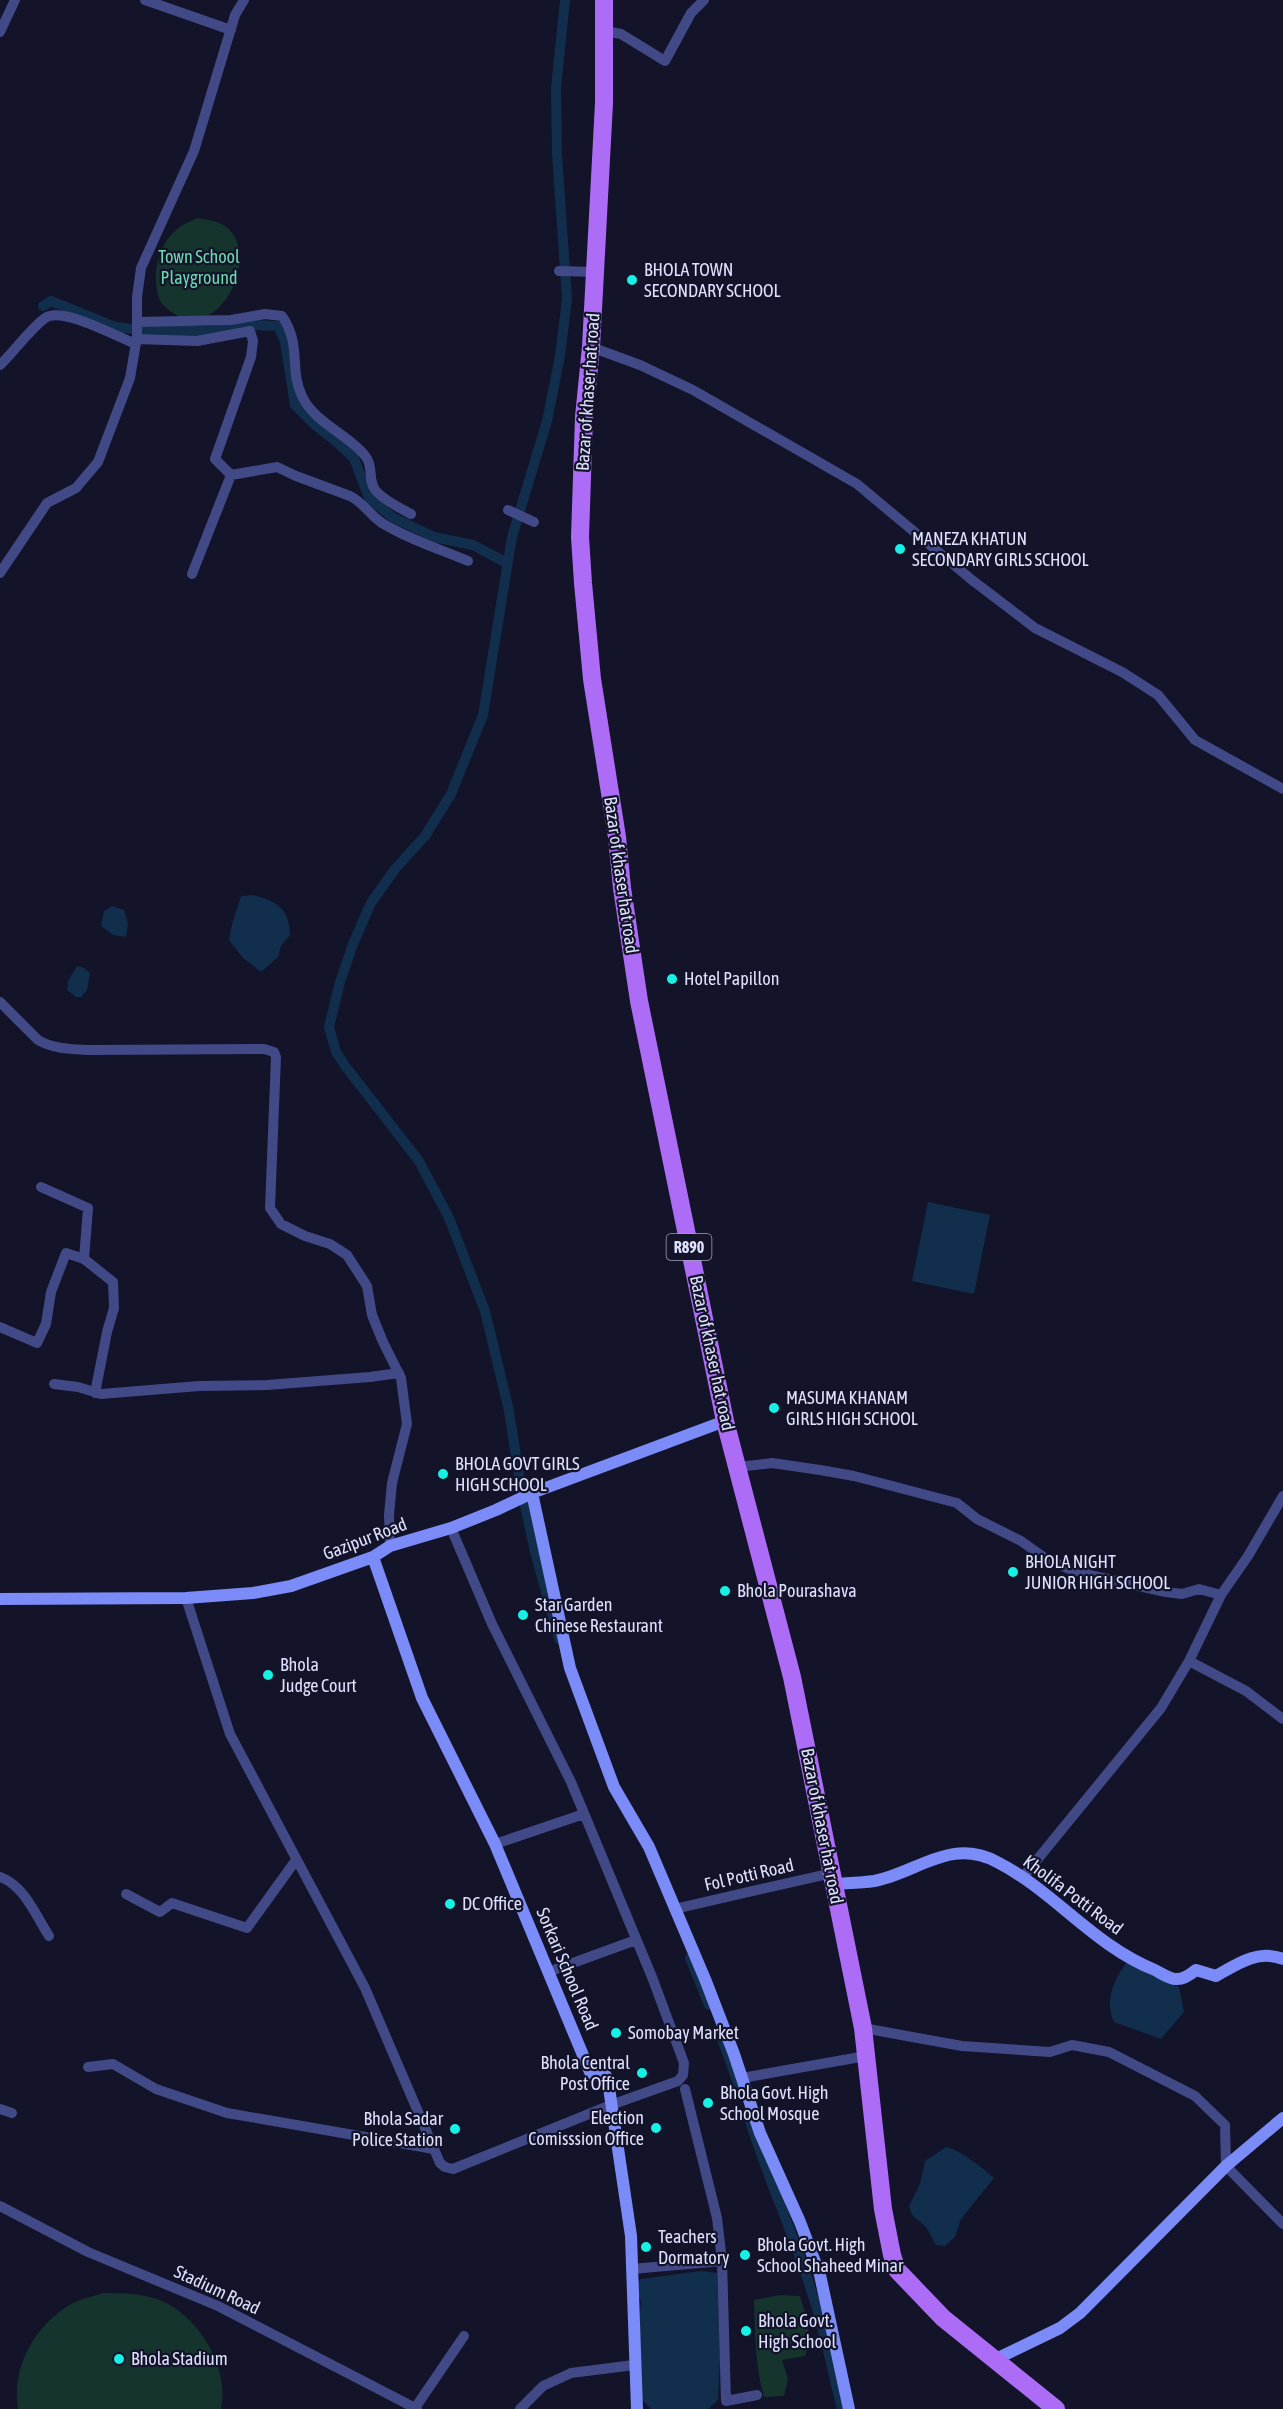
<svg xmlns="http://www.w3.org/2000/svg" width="1283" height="2409" font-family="'Asap Condensed',sans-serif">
	<rect width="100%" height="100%" fill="#13132a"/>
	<!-- green -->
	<path fill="#16342e" d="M199,218C205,220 211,220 217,222C267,240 226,341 176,315C168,310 160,304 158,295C150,262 165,227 199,218Z
		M102,2293C123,2293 142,2293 162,2301C199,2317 230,2368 221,2409H18C11,2367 35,2325 71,2304C80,2299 92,2297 102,2293Z
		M780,2295L800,2296C806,2316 813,2335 805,2356L782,2360L788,2379L784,2396L764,2397C755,2366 755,2333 754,2300Z"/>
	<!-- water -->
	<path fill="#112f4c" d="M253,895C278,902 289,908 290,935L281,946L278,957L261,972L243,958L229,940L232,924L241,896Z
		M112,906L124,910L128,924L126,937L113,935L101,926L104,911Z
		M77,966L83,967L90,973L87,990L81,997H76L67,990L68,981Z
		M928,1202L990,1215L974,1294L912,1281Z
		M1126,1963L1179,1987L1184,2012L1161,2039L1114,2022C1104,2001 1114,1980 1126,1963Z
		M946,2147C960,2150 983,2168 994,2178L961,2219L955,2237L945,2246L936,2245L926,2227L912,2215L909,2206L920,2184L925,2161Z
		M701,2271L717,2273L720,2357L718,2400L708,2409H651L639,2396L638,2334L641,2302L635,2284L641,2279Z"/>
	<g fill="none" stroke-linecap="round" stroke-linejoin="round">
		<!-- canal -->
		<path stroke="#112f4c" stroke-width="10" d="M43,306L51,301L115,327L153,331H214L254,325L278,326L285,342L295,405L314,424L338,443L354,458L369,498L392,517L434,537L473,545L507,563
			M559,1639L535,1552L520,1482L509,1411L485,1311L449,1218L419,1161L346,1067L336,1052L329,1027L340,982L353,944L371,903L395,869L425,836L451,794L483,715L512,537L547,421L560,356L567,299L557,154L556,88L565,0
			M690,1958L709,2005
			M721,2036L738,2083
			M750,2121C768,2179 794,2235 812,2293C825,2331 832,2371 842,2409"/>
		<!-- street -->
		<path stroke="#414986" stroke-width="10" d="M145,0L231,30
			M605,31L621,34L665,61L691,13L704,0
			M0,32L15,0
			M559,271L596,272
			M137,322L231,320L265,314L282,316C302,345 289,370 302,396C314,423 350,435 366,457C374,467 367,481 376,491C385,501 400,508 411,514
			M136,339L197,341L250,331L253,341L251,357L215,459L231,475
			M591,347L640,365L693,390L857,484L972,580L1035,628L1122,672L1158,695L1195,740L1283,789
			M0,365C15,351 28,331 45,318C62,306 117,337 136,344
			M508,510L534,522
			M0,573L47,503L76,488L98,462L130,378L137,337V297L141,268L194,151L235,15L244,0
			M192,574L231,475L277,467L296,476L350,496C363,502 370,515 382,523C408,539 439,549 468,561
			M0,1002L38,1040C53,1049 72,1049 89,1050L264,1049L274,1052L276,1057L270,1208L281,1224L305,1236L330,1244L347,1255L367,1286L372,1315L383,1342L401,1378L407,1424L392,1483L389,1515L390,1546
			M41,1187L88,1208L84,1259L113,1282L114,1308L107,1332L95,1393
			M0,1327L37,1343L46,1324L51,1292L66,1253L84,1259
			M54,1384L78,1387L101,1394L199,1386L267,1385L370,1377L399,1373
			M738,1467L772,1463L820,1470L854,1476L957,1503L977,1519L1021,1541L1045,1558L1069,1569L1094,1576L1166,1592L1182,1594L1199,1589L1221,1595
			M186,1598L230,1734L365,1988L440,2163L445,2167L453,2169L611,2105L678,2081L683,2075L684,2063L652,1977L571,1782L492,1624L451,1528
			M1189,1661L1246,1691L1283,1719
			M495,1844L584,1814
			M0,1877C24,1885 36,1916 49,1936
			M1023,1877L1161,1708L1189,1661L1221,1595L1248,1556L1283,1496
			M126,1894L160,1912L172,1903L247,1928L296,1860
			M674,1909L832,1873
			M548,1972L636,1940
			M863,2028L962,2046L1050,2052L1072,2045L1109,2052L1195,2096L1225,2125L1226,2166L1283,2224
			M88,2067L113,2064L156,2089L227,2113L434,2149
			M742,2078L866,2056
			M685,2089L717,2218L722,2261
			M0,2109L12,2113
			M0,2206L88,2252L218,2306L417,2409
			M632,2269L722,2261L726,2401L757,2395
			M415,2408L464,2336
			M520,2409L543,2386L571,2373L634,2365"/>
		<!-- secondary -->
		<path stroke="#7b8bf7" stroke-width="12" d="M532,1493L570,1668L614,1787L649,1847L705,1979L734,2054L760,2133L800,2222L820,2275L849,2409
			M373,1557L422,1698L495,1844L590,2072L594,2075L606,2076L608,2081L631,2236L637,2409
			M0,1599L186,1598L253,1593L291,1586L373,1557L390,1546L451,1528L496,1510L532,1493L725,1421
			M833,1884C847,1883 861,1883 874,1881C917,1873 950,1837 997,1862C1054,1891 1094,1946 1155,1970C1161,1973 1169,1979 1176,1979C1183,1980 1191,1974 1196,1970L1216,1976C1237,1964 1258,1949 1283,1959
			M994,2360L1060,2328L1080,2313L1226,2166L1283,2118"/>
		<!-- primary -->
		<path stroke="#ad6cf6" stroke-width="18" d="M604,0V103L591,347L584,417L580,537L583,583L592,679L617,837L622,888L639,1001L725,1421L792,1677L863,2028L883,2209L892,2255L897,2270L943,2318L1056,2409"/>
	</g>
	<!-- markers -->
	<g fill="#16f1e5" stroke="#13132a" stroke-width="2">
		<circle cx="632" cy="280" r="6"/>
		<circle cx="900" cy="549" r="6"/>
		<circle cx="672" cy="979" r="6"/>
		<circle cx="774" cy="1408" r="6"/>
		<circle cx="443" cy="1474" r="6"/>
		<circle cx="1013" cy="1572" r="6"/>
		<circle cx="725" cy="1591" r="6"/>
		<circle cx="523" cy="1615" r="6"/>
		<circle cx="268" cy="1675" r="6"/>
		<circle cx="450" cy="1904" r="6"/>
		<circle cx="616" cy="2033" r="6"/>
		<circle cx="642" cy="2073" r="6"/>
		<circle cx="708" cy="2103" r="6"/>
		<circle cx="656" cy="2128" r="6"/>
		<circle cx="455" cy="2129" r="6"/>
		<circle cx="646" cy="2247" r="6"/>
		<circle cx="745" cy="2255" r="6"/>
		<circle cx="746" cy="2331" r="6"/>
		<circle cx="119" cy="2359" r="6"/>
	</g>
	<g text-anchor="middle" stroke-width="4.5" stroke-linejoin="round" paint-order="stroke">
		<!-- shield labels -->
		<rect fill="#13132a" stroke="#a1a2be" stroke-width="1.5" x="666.5" y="1234" width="45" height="26" rx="4.5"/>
		<g font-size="16" font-weight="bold" fill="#dee0fd">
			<text x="689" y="1253">R890</text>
		</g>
		<!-- park labels -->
		<g font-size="18" fill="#6ddaae" stroke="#13132a">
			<text x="199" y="263">Town School<tspan x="199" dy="21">Playground</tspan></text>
		</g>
		<!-- poi labels -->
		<g font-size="18" fill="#dee0fd" stroke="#13132a" text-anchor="start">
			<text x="644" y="276">BHOLA TOWN<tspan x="644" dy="21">SECONDARY SCHOOL</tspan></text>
			<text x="912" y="545">MANEZA KHATUN<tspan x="912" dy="21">SECONDARY GIRLS SCHOOL</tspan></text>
			<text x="684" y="985">Hotel Papillon</text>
			<text x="786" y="1404">MASUMA KHANAM<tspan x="786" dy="21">GIRLS HIGH SCHOOL</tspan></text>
			<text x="455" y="1470">BHOLA GOVT GIRLS<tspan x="455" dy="21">HIGH SCHOOL</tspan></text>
			<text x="1025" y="1568">BHOLA NIGHT<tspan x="1025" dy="21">JUNIOR HIGH SCHOOL</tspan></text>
			<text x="737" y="1597">Bhola Pourashava</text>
			<text x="535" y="1611">Star Garden<tspan x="535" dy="21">Chinese Restaurant</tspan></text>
			<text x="280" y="1671">Bhola<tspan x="280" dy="21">Judge Court</tspan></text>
			<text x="462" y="1910">DC Office</text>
			<text x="628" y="2039">Somobay Market</text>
			<text x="630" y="2069" text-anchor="end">Bhola Central<tspan x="630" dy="21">Post Office</tspan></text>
			<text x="720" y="2099">Bhola Govt. High<tspan x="720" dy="21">School Mosque</tspan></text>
			<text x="644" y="2124" text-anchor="end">Election<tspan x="644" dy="21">Comisssion Office</tspan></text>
			<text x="443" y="2125" text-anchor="end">Bhola Sadar<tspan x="443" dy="21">Police Station</tspan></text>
			<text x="658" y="2243">Teachers<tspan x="658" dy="21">Dormatory</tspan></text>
			<text x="757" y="2251">Bhola Govt. High<tspan x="757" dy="21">School Shaheed Minar</tspan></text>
			<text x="758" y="2327">Bhola Govt.<tspan x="758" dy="21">High School</tspan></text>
			<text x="131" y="2365">Bhola Stadium</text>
		</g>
		<!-- street labels -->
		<g font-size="18" fill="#dee0fd" stroke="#13132a">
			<text transform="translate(588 392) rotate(-86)" y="6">Bazar of khaser hat road</text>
			<text transform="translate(621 875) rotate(82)" y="6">Bazar of khaser hat road</text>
			<text transform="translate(712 1353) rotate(78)" y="6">Bazar of khaser hat road</text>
			<text transform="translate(365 1539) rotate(-21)" y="6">Gazipur Road</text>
			<text transform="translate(822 1826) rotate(79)" y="6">Bazar of khaser hat road</text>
			<text transform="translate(749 1875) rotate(-13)" y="6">Fol Potti Road</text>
			<text transform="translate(1073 1895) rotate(37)" y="6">Kholifa Potti Road</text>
			<text transform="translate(567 1969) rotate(67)" y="6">Sorkari School Road</text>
			<text transform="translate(217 2290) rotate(25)" y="6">Stadium Road</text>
		</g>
	</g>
</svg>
